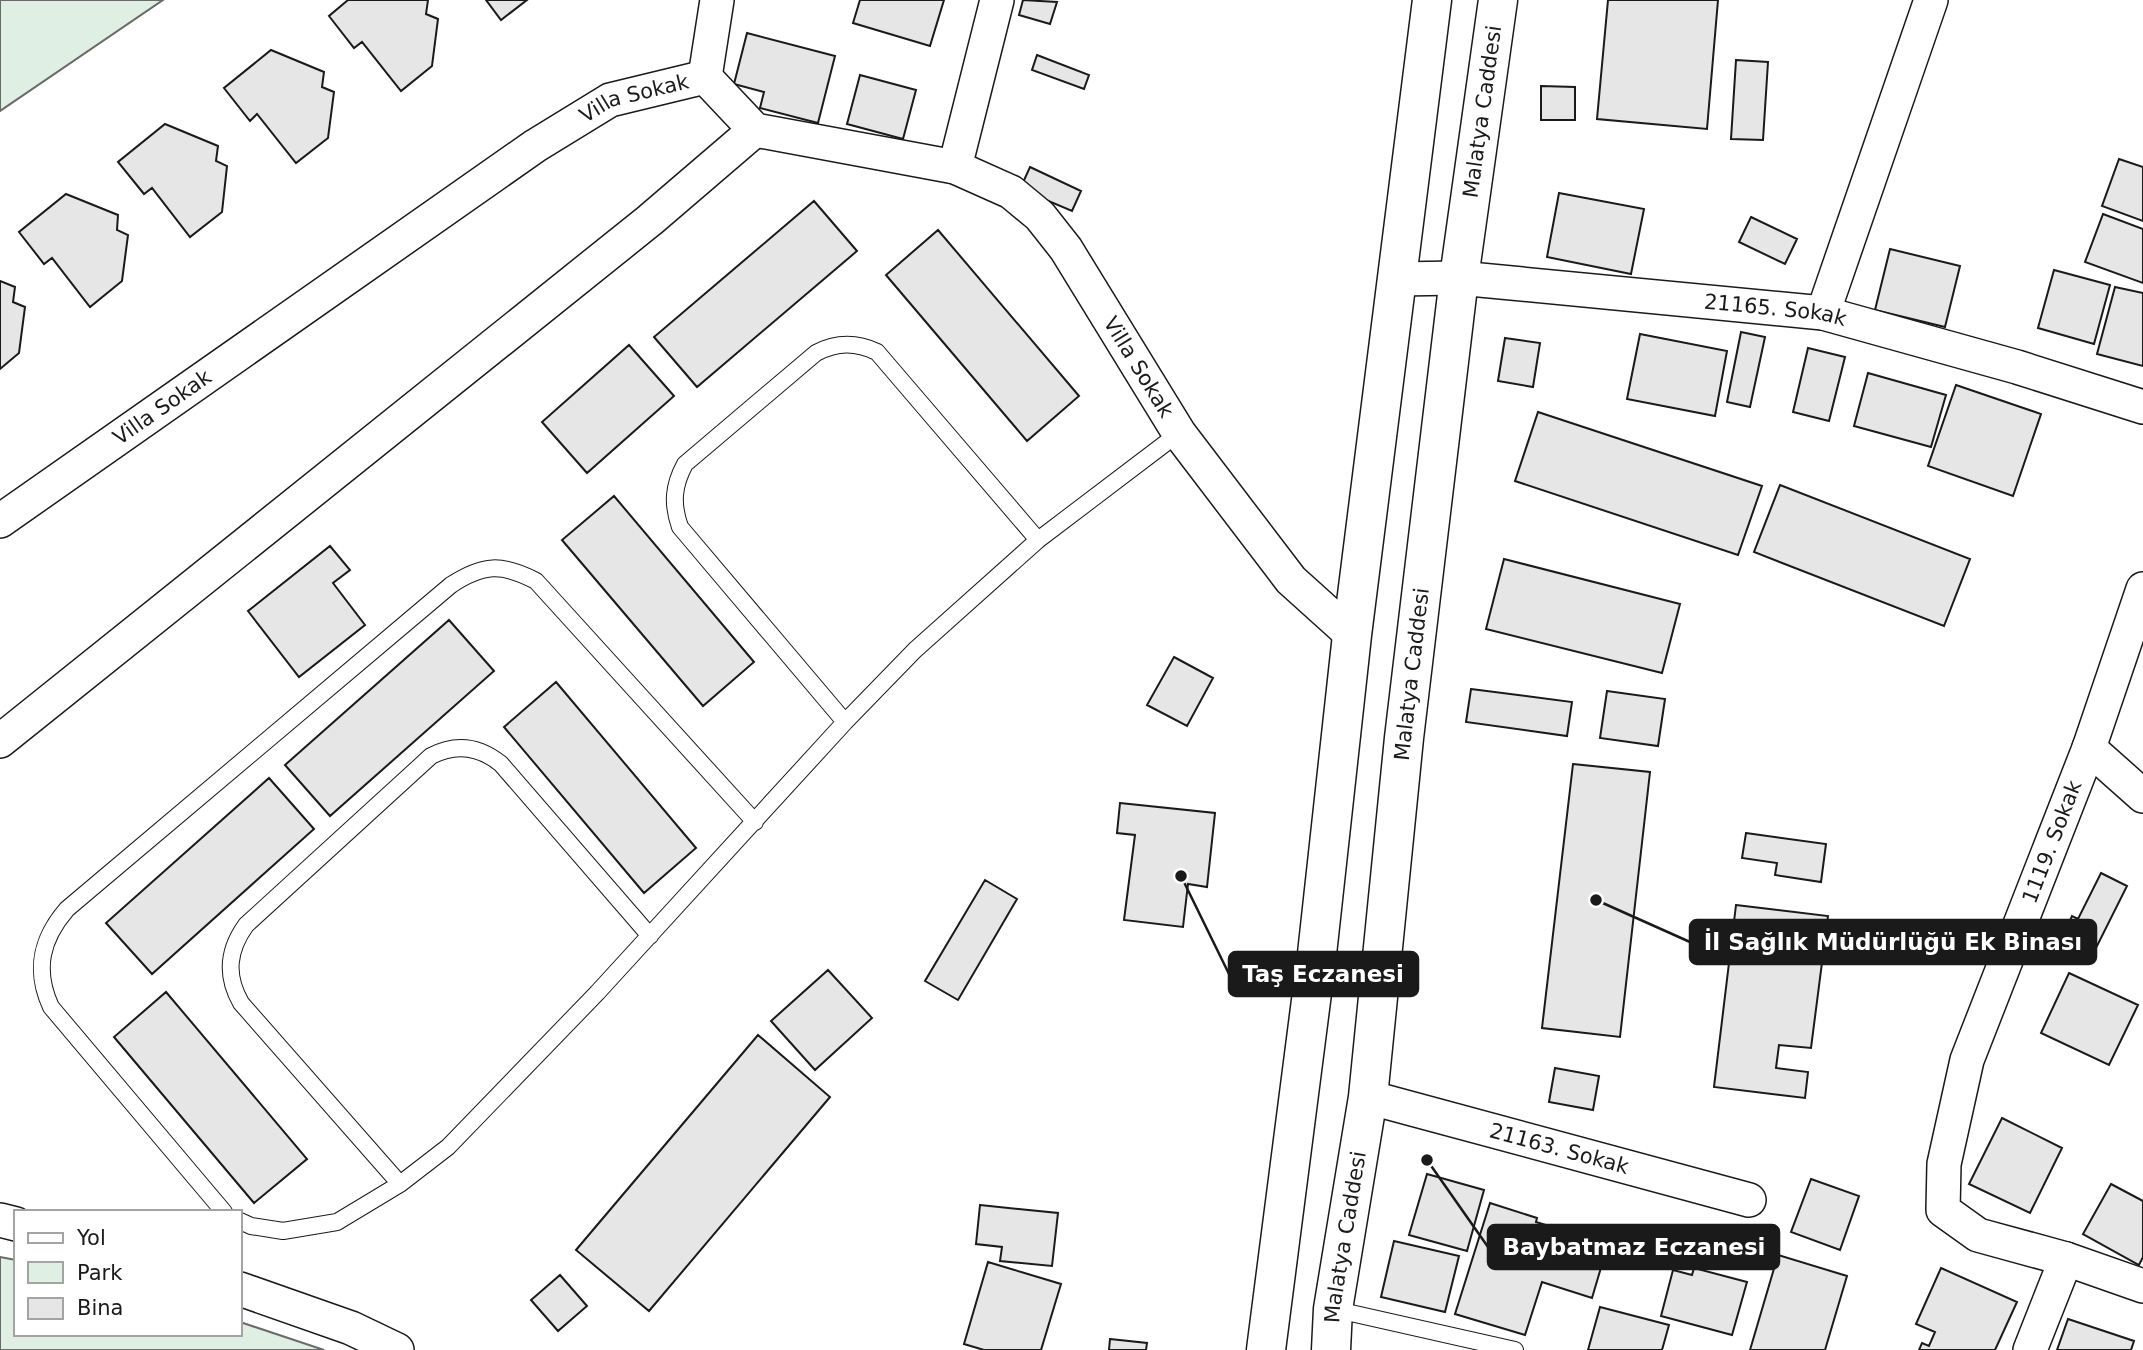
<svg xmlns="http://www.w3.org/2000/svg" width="2143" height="1350" font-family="'DejaVu Sans',sans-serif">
	<rect width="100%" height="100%" fill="#fff"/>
	<!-- green -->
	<path fill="#e0efe3" stroke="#6a6a6a" stroke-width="2" d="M0,0H163L0,111Z
		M0,1257L16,1260V1334H240V1322L324,1350H0Z"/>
	<!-- building -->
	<path fill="#e6e6e6" stroke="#1a1a1a" stroke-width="2" d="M348,0H428L426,14L438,19L432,66L401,91L362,42L354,48L329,16Z
		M486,0H527L501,20Z
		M860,0H944L930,46L853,23Z
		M1023,0L1057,2L1050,24L1019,15Z
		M1608,0H1718L1707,129L1597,119Z
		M747,33L835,56L818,123L760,108L764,92L734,84Z
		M271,50L324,72L322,87L334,92L328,138L296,163L257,114L250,121L224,88Z
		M1037,55L1089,75L1084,89L1032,70Z
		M1736,60L1768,62L1763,140L1731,139Z
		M860,75L916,90L903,139L847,124Z
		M1541,86L1575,87V120H1541Z
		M165,124L218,146L216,161L227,166L222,212L190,237L152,188L144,194L118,162Z
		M2119,159L2143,167V221L2102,206Z
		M1030,167L1081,191L1072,211L1020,189Z
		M1559,193L1644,209L1631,274L1547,257Z
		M66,194L118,215L117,230L128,235L122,281L90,307L52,258L44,264L19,232Z
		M814,201L857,251L697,387L654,337Z
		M2103,214L2143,229V283L2085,262Z
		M1751,217L1797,239L1785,264L1739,242Z
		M938,230L1079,396L1027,441L886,275Z
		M1890,249L1960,266L1945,327L1875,310Z
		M2054,270L2110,285L2094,344L2038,328Z
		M0,281L15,287L13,302L25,307L19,353L0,369Z
		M2115,287L2143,293V366L2097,354Z
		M1741,332L1765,337L1750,407L1727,402Z
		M1640,334L1727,351L1715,416L1627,399Z
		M1505,338L1540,343L1533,387L1498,381Z
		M629,345L674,396L587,473L542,422Z
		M1808,348L1845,357L1829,421L1793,412Z
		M1868,373L1946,395L1931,447L1854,426Z
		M1956,385L2041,414L2013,496L1928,466Z
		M1538,412L1762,486L1738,555L1515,481Z
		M1780,485L1970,559L1944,626L1754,552Z
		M614,496L754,662L703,706L562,540Z
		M330,546L350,570L333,583L365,625L299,677L248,611Z
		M1504,559L1680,604L1662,673L1486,629Z
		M449,620L494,671L330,816L285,765Z
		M1174,657L1213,678L1187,726L1147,705Z
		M556,682L696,848L644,893L504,727Z
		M1471,689L1572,702L1567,736L1466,722Z
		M1607,691L1665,699L1658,746L1600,738Z
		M1573,764L1650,772L1620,1037L1542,1028Z
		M269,778L314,829L152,974L106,923Z
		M1120,803L1215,813L1207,887L1188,884L1183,927L1124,920L1135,835L1117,833Z
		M1746,833L1826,844L1821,882L1775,875L1777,863L1742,858Z
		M2101,873L2127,886L2093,954L2062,938L2072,916L2078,919Z
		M985,880L1017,899L958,1000L925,981Z
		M1736,905L1828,916L1811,1048L1779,1045L1776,1068L1808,1072L1805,1098L1714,1087Z
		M828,970L872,1018L815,1070L771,1021Z
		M2069,973L2138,1005L2109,1065L2041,1033Z
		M166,992L307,1159L254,1203L114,1037Z
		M758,1035L830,1097L649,1311L576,1250Z
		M1555,1068L1599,1076L1593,1110L1549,1102Z
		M2002,1118L2062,1148L2030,1213L1969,1184Z
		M1427,1174L1484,1190L1467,1251L1409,1235Z
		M1811,1179L1859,1196L1840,1250L1791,1232Z
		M2111,1184L2143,1201V1257L2139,1265L2083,1234Z
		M1490,1203L1537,1218L1536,1222L1608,1244L1592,1298L1542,1282L1525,1335L1455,1314Z
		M980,1205L1058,1213L1052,1266L1000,1261L1002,1247L976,1244Z
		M1394,1241L1459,1256L1445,1312L1381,1297Z
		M1778,1255L1847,1276L1825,1350H1750Z
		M988,1262L1061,1284L1041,1350H984L964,1344Z
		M1694,1268L1747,1282L1732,1335L1661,1316L1673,1270L1692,1275Z
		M1941,1268L2017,1302L1995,1350H1919L1922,1343L1929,1346L1935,1332L1916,1324Z
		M560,1275L587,1306L558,1331L531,1300Z
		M1600,1307L1669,1325L1662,1350H1588Z
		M2068,1319L2134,1341L2131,1350H2057Z
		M1110,1339L1147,1343L1146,1350H1109Z"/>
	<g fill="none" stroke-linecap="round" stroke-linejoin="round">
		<!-- service casing -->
		<g stroke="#1a1a1a" stroke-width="18">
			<path id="service" d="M845,722L680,527C672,504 673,486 685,464L816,353C837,342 856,342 877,352L1038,540
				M400,1184L241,1003C225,975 228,950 246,925L431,756C456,743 479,746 501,764L650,936
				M224,1212L51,1007C34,970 41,939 67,909L451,585C483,564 502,563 536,581L755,822
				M240,1221L251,1226L283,1231L337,1222L400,1184L448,1147L597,993L845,722L915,650L1038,540L1179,433
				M1333,1309L1515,1350"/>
		</g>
		<!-- minor casing -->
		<g stroke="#1a1a1a" stroke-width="36">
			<g id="minor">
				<path d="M705,77L717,0"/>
				<path d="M955,167L997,0"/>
				<path id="s1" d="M1397,279L1459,278L1823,313L2017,367L2143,407"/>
				<path d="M1823,313L1931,0"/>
				<path id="s2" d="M0,521L535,146L610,100L705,77L755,130L955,167L1011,192L1040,216L1066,249L1179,433L1291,580L1352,635"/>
				<path d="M2143,589L2089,748L1967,1060L1944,1164L1943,1210L1978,1235L2066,1259L2143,1286"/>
				<path d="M0,741L650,220L755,130"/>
				<path d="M2089,748L2143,796"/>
				<path id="s3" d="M1368,1097L1749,1200"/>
				<path d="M0,1220L16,1224"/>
				<path d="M240,1289L351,1328L397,1350"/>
				<path d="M2030,1350L2066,1259"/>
			</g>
		</g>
		<!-- primary casing -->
		<g stroke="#1a1a1a" stroke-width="41">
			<g id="primary">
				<path d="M1266,1350L1317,954L1352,635L1432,0"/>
				<path id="s4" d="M1331,1350L1333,1309L1368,1097L1404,738L1459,278L1498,0"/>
			</g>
		</g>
		<!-- service -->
		<use href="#service" stroke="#fff" stroke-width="16"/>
		<!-- minor -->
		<use href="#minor" stroke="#fff" stroke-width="33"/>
		<!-- primary -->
		<use href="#primary" stroke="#fff" stroke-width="38"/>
	</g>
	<g text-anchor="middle" stroke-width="5" stroke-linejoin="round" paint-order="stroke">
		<!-- street labels -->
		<g font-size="21" fill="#1a1a1a" stroke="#fff">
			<text dy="7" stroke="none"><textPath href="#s2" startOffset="765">Villa Sokak</textPath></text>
			<text dy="7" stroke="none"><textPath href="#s4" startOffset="1248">Malatya Caddesi</textPath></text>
			<text dy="7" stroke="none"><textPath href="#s1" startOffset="380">21165. Sokak</textPath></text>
			<text dy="7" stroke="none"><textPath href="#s2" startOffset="1395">Villa Sokak</textPath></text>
			<text dy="7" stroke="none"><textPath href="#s2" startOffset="198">Villa Sokak</textPath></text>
			<text dy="7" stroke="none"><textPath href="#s4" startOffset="681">Malatya Caddesi</textPath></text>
			<text transform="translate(2052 842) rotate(-69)" y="7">1119. Sokak</text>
			<text dy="7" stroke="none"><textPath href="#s3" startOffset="198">21163. Sokak</textPath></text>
			<text dy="7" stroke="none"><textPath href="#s4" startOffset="114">Malatya Caddesi</textPath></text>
		</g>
	</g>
	<!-- callouts -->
	<path fill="none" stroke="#1a1a1a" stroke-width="2.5" d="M1596 900L1690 942M1181 876L1229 974M1427 1160L1488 1247"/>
	<g fill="#1a1a1a" stroke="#fff" stroke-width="2.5">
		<circle cx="1596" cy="900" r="7"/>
		<circle cx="1181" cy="876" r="7"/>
		<circle cx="1427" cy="1160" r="7"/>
	</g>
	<g fill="#1a1a1a" stroke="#1a1a1a" stroke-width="2.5">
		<rect x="1690" y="920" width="406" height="44" rx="7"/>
		<rect x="1229" y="952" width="189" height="44" rx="7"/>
		<rect x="1488" y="1225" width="291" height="44" rx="7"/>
	</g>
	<g font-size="23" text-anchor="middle" font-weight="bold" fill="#fff">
		<text x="1893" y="950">İl Sağlık Müdürlüğü Ek Binası</text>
		<text x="1323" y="982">Taş Eczanesi</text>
		<text x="1634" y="1255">Baybatmaz Eczanesi</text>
	</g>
	<!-- legend -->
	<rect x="14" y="1210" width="228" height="126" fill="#ffffff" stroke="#a3a3a3" stroke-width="2"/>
	<rect x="28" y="1233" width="35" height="10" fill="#ffffff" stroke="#a3a3a3" stroke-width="2"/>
	<text x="77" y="1245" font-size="21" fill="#1a1a1a">Yol</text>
	<rect x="28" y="1262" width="35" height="21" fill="#e0efe3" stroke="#a3a3a3" stroke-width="2"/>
	<text x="77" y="1280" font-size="21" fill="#1a1a1a">Park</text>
	<rect x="28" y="1298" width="35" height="21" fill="#e6e6e6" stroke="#a3a3a3" stroke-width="2"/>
	<text x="77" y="1315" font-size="21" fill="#1a1a1a">Bina</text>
</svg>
